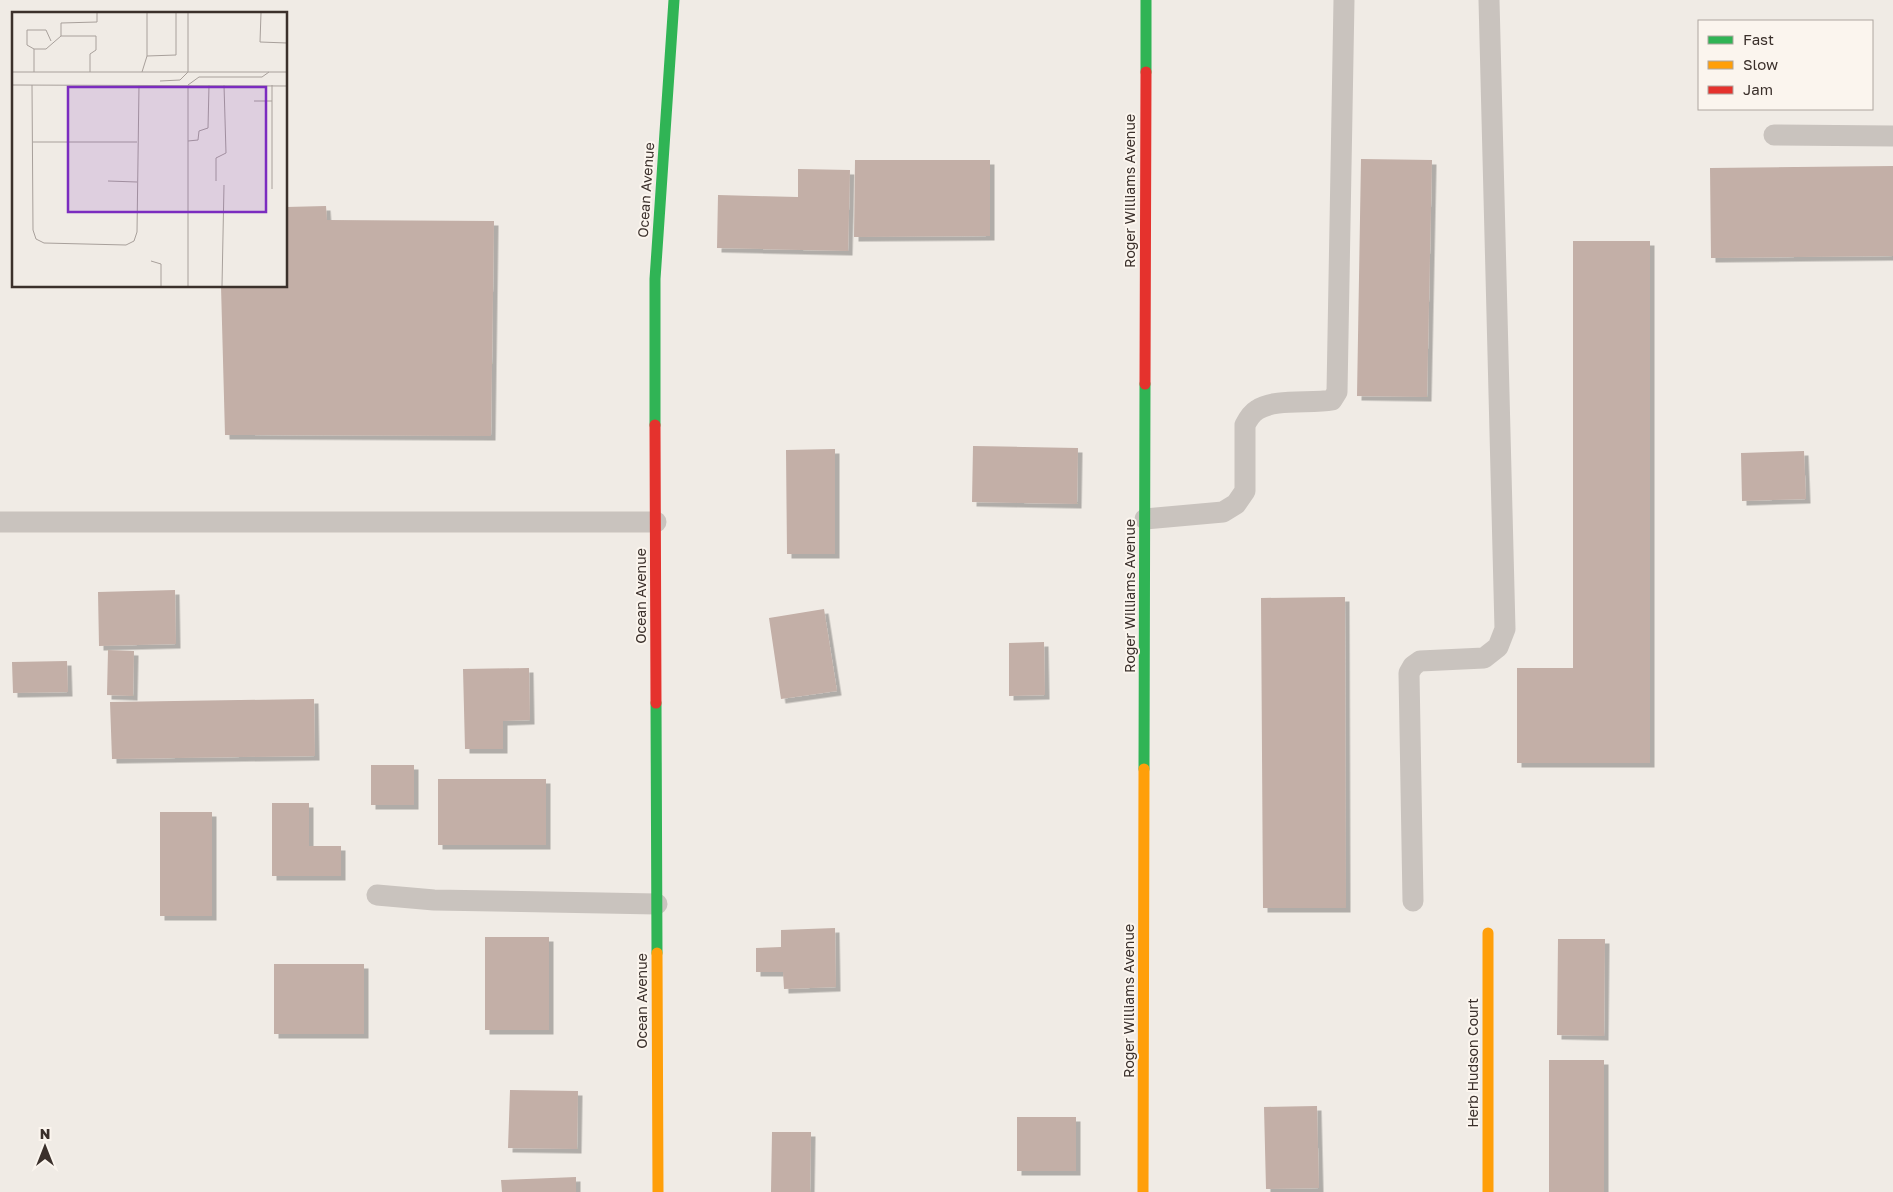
<svg xmlns="http://www.w3.org/2000/svg" width="1893" height="1192" font-family="'Golos Text',sans-serif">
	<defs>
		<filter id="shadow"><feDropShadow dx="4.5" dy="4.5" stdDeviation="0" flood-color="#0004"/></filter>
	</defs>
	<rect width="100%" height="100%" fill="#f0ebe5"/>
	<!-- building -->
	<path fill="#c3afa7" filter="url(#shadow)" d="M1361,159L1432,160L1427,397L1357,396Z
		M855,160H990V236L854,237Z
		M1893,166V256L1711,258L1710,168Z
		M798,169L850,170L848,251L717,248L718,195L798,197Z
		M326,206L327,220L494,221L491,436L225,435L221,286H286V207Z
		M1573,241H1650V763H1517V668H1573Z
		M973,446L1078,448L1077,504L972,502Z
		M835,449V554H787L786,450Z
		M1804,451L1806,499L1742,501L1741,453Z
		M175,590L176,644L99,646L98,592Z
		M1345,597L1346,908H1263L1261,598Z
		M824,609L837,691L781,699L769,618Z
		M1044,642L1045,695L1009,696V643Z
		M108,650L134,651L133,696L107,695Z
		M67,661L68,692L13,693L12,662Z
		M529,668L530,720L503,721V749H465L463,669Z
		M314,699L315,756L112,759L110,702Z
		M371,765H414V805H371Z
		M438,779H546V845H438Z
		M272,803H309V846H341V876H272Z
		M160,812H212V916H160Z
		M835,928L836,987L784,989L783,972H756V948L781,947V930Z
		M485,937H549V1030H485Z
		M1558,939H1605L1604,1036L1557,1035Z
		M274,964H364V1034H274Z
		M1549,1060H1604V1192H1549Z
		M510,1090L578,1091L577,1149L508,1148Z
		M1317,1106L1319,1188L1266,1189L1264,1107Z
		M1017,1117H1076V1171H1017Z
		M772,1132H811L810,1192H771Z
		M576,1177V1192H502L501,1180Z"/>
	<g fill="none" stroke-linecap="round" stroke-linejoin="round">
		<!-- lane -->
		<path stroke="#c9c3be" stroke-width="21" d="M1774,135L1893,136
			M1145,519L1223,512L1236,504L1245,491V425C1248,419 1252,413 1257,410C1274,398 1311,404 1332,400L1337,392L1344,0
			M0,522H656
			M377,895L434,900L657,904
			M1413,901L1409,673L1413,666L1420,661L1484,658L1498,647L1505,629L1489,0"/>
		<!-- fast -->
		<path stroke="#30b455" stroke-width="11" d="M1146,72V0
			M655,425V279L674,0
			M656,703L657,953
			M1144,769L1145,384"/>
		<!-- slow -->
		<path stroke="#ff9f0a" stroke-width="11" d="M1488,933V1192
			M657,953L658,1192
			M1143,1192L1144,769"/>
		<!-- jam -->
		<path stroke="#e5322d" stroke-width="11" d="M1145,384L1146,72
			M655,425L656,703"/>
	</g>
	<g text-anchor="middle" stroke-width="4" stroke-linejoin="round" paint-order="stroke">
		<!-- street labels -->
		<g font-size="14" fill="#3b302b" stroke="#fbf5ee">
			<text transform="translate(646 190) rotate(-86)" y="5">Ocean Avenue</text>
			<text transform="translate(1130 191) rotate(-90)" y="5">Roger Williams Avenue</text>
			<text transform="translate(641 596) rotate(-90)" y="5">Ocean Avenue</text>
			<text transform="translate(1130 596) rotate(-90)" y="5">Roger Williams Avenue</text>
			<text transform="translate(642 1001) rotate(-90)" y="5">Ocean Avenue</text>
			<text transform="translate(1129 1001) rotate(-90)" y="5">Roger Williams Avenue</text>
			<text transform="translate(1473 1063) rotate(-90)" y="5">Herb Hudson Court</text>
		</g>
	</g>
	<!-- overview -->
	<g transform="translate(12 12)">
		<rect width="275" height="275" fill="#f0ebe5"/>
		<path fill="none" stroke="#a8a09b" stroke-width="1" d="M176,1V60M249,1L248,30L275,31M49,24V11L85,10V1M22,37L15,33V18H34L39,29M135,44V1M0,60H275M22,60V37H34L49,24H84V38L78,42V60M130,60L135,44L164,43V1M148,69L168,68L176,60M0,73L275,74M20,73L21,218L24,227L32,231L114,233L122,229L125,220L127,73M176,73L187,65H250L257,60M260,73V177M242,89H260M176,129L186,128L187,119L196,116L197,73M21,130H125M96,169L125,170M204,169V146L214,141L212,73M139,249L149,252V274M176,274V73M210,274L212,173"/>
		<path fill="#7b2cbf" fill-opacity="0.15" stroke="#7b2cbf" stroke-width="2.5" d="M56,75H254V200H56Z"/>
		<rect width="275" height="275" fill="none" stroke="#3b302b" stroke-width="2.5"/>
	</g>
	<!-- legend -->
	<rect x="1698" y="20" width="175" height="90" fill="#fbf5ee" stroke="#aea6a0"/>
	<rect x="1708" y="36" width="25" height="8" fill="#30b455" stroke="#aea6a0"/>
	<text x="1743" y="45" font-size="15" fill="#3b302b">Fast</text>
	<rect x="1708" y="61" width="25" height="8" fill="#ff9f0a" stroke="#aea6a0"/>
	<text x="1743" y="70" font-size="15" fill="#3b302b">Slow</text>
	<rect x="1708" y="86" width="25" height="8" fill="#e5322d" stroke="#aea6a0"/>
	<text x="1743" y="95" font-size="15" fill="#3b302b">Jam</text>
	<!-- north arrow -->
	<g transform="translate(45 1147)" stroke="#fbf5ee" stroke-width="4" paint-order="stroke">
	<path d="M0-4L9 19L0 12L-9 19Z" fill="#3b302b"/>
	<text y="-8" font-size="14" font-weight="bold" text-anchor="middle" fill="#3b302b">N</text>
	</g>
</svg>
